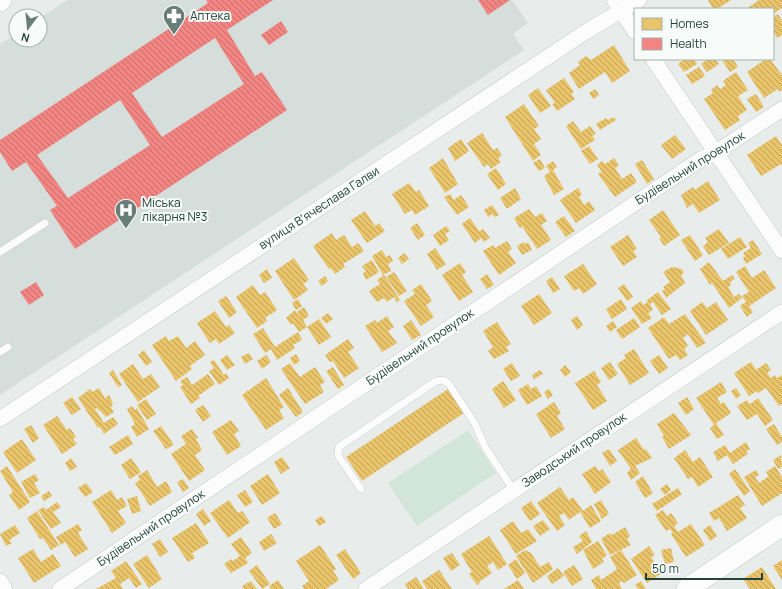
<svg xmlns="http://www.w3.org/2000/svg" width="782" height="589" font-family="Manrope,sans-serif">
	<defs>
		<pattern id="homes-back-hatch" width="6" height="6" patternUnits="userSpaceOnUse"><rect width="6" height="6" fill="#e9c46a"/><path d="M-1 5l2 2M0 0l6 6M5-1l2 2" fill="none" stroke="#bda158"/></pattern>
		<pattern id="health-back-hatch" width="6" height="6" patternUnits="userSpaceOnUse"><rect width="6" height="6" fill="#f28482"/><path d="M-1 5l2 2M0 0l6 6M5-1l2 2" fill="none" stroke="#c46e6b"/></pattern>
	</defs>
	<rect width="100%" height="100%" fill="#e8edeb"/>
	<!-- built -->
	<path fill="#d6dedb" d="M67,0H512L528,23L513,34L524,50L0,395V44L16,34V40H40V18Z"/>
	<!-- green -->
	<path fill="#d1e6d8" d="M468,430L496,473L417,526L388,483Z"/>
	<!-- homes -->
	<path fill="url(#homes-back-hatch)" d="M708,0H731L717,9H713Z
		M759,0H782V8L773,14V9H746Z
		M778,14L782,21V35L777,38L773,31V17Z
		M614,45L630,71L612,83L605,72L579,89L569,73L580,65L578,62L586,56L591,60Z
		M685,59H694L697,64L684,72L678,64Z
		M708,59H715L719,64L707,72L701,64Z
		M721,59H733L738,67L730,72Z
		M766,59H770L782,75V90L779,92L778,89L764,98L747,72Z
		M699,67L705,76L692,84L686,75Z
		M736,72L748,90L738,96L747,110L738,116L740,120L725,130L704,99L713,93L711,90L717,85L720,89L726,85L723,81Z
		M564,78L574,92L571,94L575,99L557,111L552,104L555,103L546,90Z
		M538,88L551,106L540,113L528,95Z
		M595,89L599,95L593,99L589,93Z
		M756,94L764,107L756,112L747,99Z
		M524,104L539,126L534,129L541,139L534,144L541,155L533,161L505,117Z
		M614,117L616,120L600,130L596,124L606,118L608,120Z
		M573,121L581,132L590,126L596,134L592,136L595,140L581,149L566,126Z
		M482,133L493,150L497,148L502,155L498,158L501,162L491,169L488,164L484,167L467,143Z
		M675,135L686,149L672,159L661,145Z
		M776,136L782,145V166L781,164L761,176L747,155Z
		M461,139L469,151L455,161L448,148Z
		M589,146L598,159L590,164L581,151Z
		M443,158L458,184L445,193L429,168Z
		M614,158L619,165L615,168L622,179L631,173L637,182L615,197L598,174L602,172L597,165L602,161L605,164Z
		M540,159L545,168L539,171L533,163Z
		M642,160L654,179L647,184L635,164Z
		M553,161L557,167L553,170L564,189L554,195L544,176L550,172L546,166Z
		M496,168L506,184L498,190L487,174Z
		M708,181L720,200L699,213L693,204L687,208L681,195L693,187L695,190Z
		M409,183L416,192L419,190L429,206L415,215L412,210L405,214L392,194Z
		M515,188L521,199L507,209L500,198Z
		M578,188L582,194L579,197L584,205L589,201L595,210L576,223L560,200Z
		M450,194L454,200L461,195L469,207L457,215L444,197Z
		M492,205L499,215L495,217L492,214L488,217L484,210Z
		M529,209L535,217L542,213L547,221L541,225L551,240L537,249L522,226L520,228L514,218Z
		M663,210L680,235L664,246L659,238L661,237L649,220Z
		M365,211L375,226L379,223L385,231L367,243L351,220Z
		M564,216L575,231L566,237L555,222Z
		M470,218L479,231L483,229L490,238L484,242L481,238L475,243L462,224Z
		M417,223L425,235L418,240L410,228Z
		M446,226L450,231L445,234L449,240L440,246L433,235Z
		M719,229L729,243L709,255L703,246L708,242L705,238Z
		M332,233L336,240L344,235L352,247L358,243L364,251L348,261L343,264L345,267L335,274L331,268L329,269L313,246Z
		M628,235L637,249L633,251L637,257L623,266L610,247Z
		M690,235L703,255L695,261L681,240Z
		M740,237L747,247L728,259L721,249Z
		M753,240L762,254L746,264L743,258L745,256L743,253L751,248L748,243Z
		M507,241L512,249L508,252L516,263L499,275L483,251L493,245L495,248Z
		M524,242L525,244L528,242L532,250L522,255L517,246Z
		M435,248L446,264L437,270L427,254Z
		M382,250L386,257L390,255L393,261L388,264L391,271L383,275L372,256Z
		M404,253L409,259L402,264L398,258Z
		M294,258L309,280L303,284L308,290L294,300L275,271Z
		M372,260L379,272L366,280L363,273L366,271L362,266Z
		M709,262L723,281L732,275L735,279L730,282L731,285L728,287L734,297L739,294L742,298L729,308L712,283L710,285L700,269Z
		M460,263L466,272L462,275L473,292L459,301L442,275Z
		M583,264L597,284L583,294L579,288L574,291L564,276Z
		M745,266L752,278L764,270L776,288L749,306L753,312L747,317L740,306L746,302L742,296L749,292L736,272Z
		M672,267L682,269L684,273L681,275L685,283L666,298L662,291L665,289L663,287L670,282L663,272Z
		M267,269L272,278L264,283L259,275Z
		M394,272L407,291L399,296L386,277Z
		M487,274L494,285L487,289L480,279Z
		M384,275L400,300L397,302L394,297L387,302L384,298L377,302L369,291L380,284L377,280Z
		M325,276L328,281L322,286L318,281Z
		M552,277L560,289L553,293L546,281Z
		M421,284L432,301L426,305L434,317L421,326L404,301L415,294L412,290Z
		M624,284L633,297L627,301L618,288Z
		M253,285L260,295L265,292L277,310L265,318L267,321L257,328L236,297Z
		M658,292L671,309L662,315L653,302L650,304L653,310L648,313L652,318L642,324L631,308L641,301L643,305L648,302L647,300Z
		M539,294L552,313L534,325L521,306Z
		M226,296L237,312L229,318L218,301Z
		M298,299L302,306L296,310L292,303Z
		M621,299L627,309L612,319L606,309Z
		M702,302L707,308L716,302L728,320L706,335L690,311Z
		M304,307L309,316L303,320L307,327L319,319L331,337L319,345L307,327L299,332L293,323L291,325L286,318L295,310L300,319L297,312Z
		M215,311L226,327L229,325L235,333L219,344L216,339L210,343L197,323Z
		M328,313L333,319L326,324L321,318Z
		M685,314L706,343L697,348L688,334L683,338L688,346L684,349L688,355L680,360L676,355L669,359L648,328L664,317L669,324Z
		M387,316L394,327L388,331L397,343L382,352L365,326L375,320L377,323Z
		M577,316L583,325L577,330L571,320Z
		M634,318L640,327L622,339L616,330Z
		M411,320L421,335L412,340L403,326Z
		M613,321L617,327L610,332L606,326Z
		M497,322L511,344L506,347L509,351L494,359L488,351L493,347L483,331Z
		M263,328L275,347L298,332L302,340L293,345L295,348L277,360L271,349L265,353L253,334Z
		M166,336L169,341L178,336L186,348L195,341L205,355L190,366L192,369L176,381L152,345Z
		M348,339L354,348L348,352L359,368L344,378L333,361L330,362L325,355Z
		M634,349L649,373L630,385L617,364L626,358L624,355Z
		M144,350L152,362L146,366L138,355Z
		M249,353L253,359L245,364L241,357Z
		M296,354L300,361L294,365L290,358Z
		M227,355L235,365L227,370L220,360Z
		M266,355L271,362L262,369L257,361Z
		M659,355L668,368L659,374L650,361Z
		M214,360L224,375L226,373L229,378L219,385L209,371L214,368L210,362Z
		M610,362L618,374L609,380L601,368Z
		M751,362L756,370L766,363L771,370L767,373L771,378L775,375L777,378L782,375V404L779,406L766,388L758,393L757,391L749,396L734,373Z
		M290,363L300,377L315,367L325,382L320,385L324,392L305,404L281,369Z
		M512,363L520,376L511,381L503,369Z
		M133,364L143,379L151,374L160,387L138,402L119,374Z
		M565,365L571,372L565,377L560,370Z
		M333,367L344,385L338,389L326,371Z
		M113,370L122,385L118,387L109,373Z
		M540,370L543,374L534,379L532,375Z
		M594,371L601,382L597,385L607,401L593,410L575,383Z
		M208,374L215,384L198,396L200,398L191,404L180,387L183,385L180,381L187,377L192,385Z
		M266,378L284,407L279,410L284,418L266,430L242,395Z
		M503,381L516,400L504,408L492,389Z
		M721,382L727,392L717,398L721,404L724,402L731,413L716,423L724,435L717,439L710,428L714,425L696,398Z
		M528,384L531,389L536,386L542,396L527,405L518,390Z
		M99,388L106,400V397L109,395L113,403L111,407L114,412L106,417L97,408L95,409L104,423L113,417L118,424L104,434L100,427L98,428L78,398L90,389L92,392Z
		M288,388L303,412L296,417L279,395Z
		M736,388L741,395L736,399L731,391Z
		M448,389L464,413L362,481L346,457Z
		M549,389L553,395L548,399L544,392Z
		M72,397L81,409L72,415L63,403Z
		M687,397L694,409L686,415L678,403Z
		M758,398L773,420L765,426L757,414L747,420L737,406L747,400L750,404Z
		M146,399L156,414L147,420L137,405Z
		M554,402L561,413L557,416L565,429L551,438L536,414Z
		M203,405L211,416L203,422L195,410Z
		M132,406L135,410L137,408L149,429L137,437L131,427L135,424L127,409Z
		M674,413L691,435L669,449L662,437L664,436L657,424Z
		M57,416L67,430L70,428L76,437L73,439L77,444L62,454L43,425Z
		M231,420L239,431L234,434L241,446L227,455L212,432Z
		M774,424L782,437V442L777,445L766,429Z
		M31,425L39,438L33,443L24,429Z
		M161,426L174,445L166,449L153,431Z
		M192,429L198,438L196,439L202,450L195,455L205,470L189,481L171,454L186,444L181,436Z
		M128,435L133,444L115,455L109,447Z
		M636,438L644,450L646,449L652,458L635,466L640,473L631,480L627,473L631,469L618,450Z
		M22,439L36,460L17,473L3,452Z
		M746,442L750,449L746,452L748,454L733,464L727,455L718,461L713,452L725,445L730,453Z
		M609,449L617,461L610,466L602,453Z
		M685,450L693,462L700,457L713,477L698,487L692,477L688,479L674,458Z
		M781,455L782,467L778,469L773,460Z
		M282,457L290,468L281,474L274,462Z
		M71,458L77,467L70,471L65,463Z
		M131,458L141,472L130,479L121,465Z
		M7,466L30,502L19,510L9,495L13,492L0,471Z
		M595,466L599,471L602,469L611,482L595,494L582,474Z
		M775,466L782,477V493L762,506L744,477L756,470L759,475L755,477L759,483L769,476L766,472Z
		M735,469L750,491L744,496L729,474Z
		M147,470L157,487L166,481L172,492L150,506L135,483L140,480L138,476Z
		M35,474L39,480L34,483L40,493L30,498L21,482Z
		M268,474L280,493L262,505L250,486Z
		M643,476L653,493L645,498L635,482Z
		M183,479L189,488L183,492L177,482Z
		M86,483L93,492L85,497L78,488Z
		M667,484L671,490L665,495L660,489Z
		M560,487L569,500L573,497L583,511L591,505L601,521L590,528L580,512L569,520L564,513L559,516L565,525L557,531L537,503Z
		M678,488L682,494L657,511L652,504Z
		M111,490L117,500L122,497L127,506L118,511L126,523L112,533L92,502Z
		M245,490L253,502L245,507L237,495Z
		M49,491L52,496L44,501L41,496Z
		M738,495L745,505L740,508L747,518L727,531L719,518L714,521L709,513Z
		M137,496L141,511L132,514L127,499Z
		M229,500L238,513L242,511L250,522L228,538L210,513Z
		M601,500L609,514L602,519L594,504Z
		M531,501L540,514L530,521L521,508Z
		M57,502L61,507L53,512L61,523L51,529L38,510L44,507L46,510Z
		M203,509L211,521L204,526L196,514Z
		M663,510L667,516L671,513L678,523L674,526L678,532L691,524L705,545L686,557L671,534L673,533L670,529L666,531L655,515Z
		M37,511L59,545L51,550L43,538L40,539L27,518Z
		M275,513L282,524L274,529L267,518Z
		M322,516L326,522L319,526L315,520Z
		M543,520L550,529L540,536L533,526Z
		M513,521L521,533L528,529L537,541L516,554L500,530Z
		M196,523L209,543L192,553L195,558L188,562L172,538Z
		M78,524L82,530L78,533L88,549L75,557L65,542L61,545L56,537Z
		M15,525L20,533L9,540L12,543L6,546L0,534Z
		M710,525L717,536L710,541L703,530Z
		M625,527L630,536L627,539L631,545L610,555L601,539L610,533L612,535Z
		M586,531L592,542L577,554L573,547L583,541L579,536Z
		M271,534L277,543L264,551L259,542Z
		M489,536L507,564L498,570L493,562L487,566L492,573L479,582L480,584L477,585L469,574L472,572L461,554Z
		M241,537L252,553L245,558L248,563L231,573L224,564L231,559L233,561L240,556L231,544Z
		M160,539L168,552L160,557L152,544Z
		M598,541L607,555L602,559L604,562L593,569L583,550Z
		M320,545L336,569L333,571L339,580L326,589H304L302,586L309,581L296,561Z
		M649,546L655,555L651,557L662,573L647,583L631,559Z
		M671,548L674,562L665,564L661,550Z
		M33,549L41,562L53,554L61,566L34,583L18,558Z
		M345,549L361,573L353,579L336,555Z
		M525,550L531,553L540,567L549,562L553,569L533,583L516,556Z
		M621,550L637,575L624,583L622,581L619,583L622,589H596L591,580L599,575L601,580L617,569L610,557Z
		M452,553L460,565L451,571L443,558Z
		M147,555L162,579L149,588L133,564Z
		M516,559L525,573L517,579L508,565Z
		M782,560V580L773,566Z
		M126,561L142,584L136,588L129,578L120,584L123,589H96L116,578L111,571Z
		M257,565L270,584L262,589L249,571Z
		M574,565L583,579L572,586L563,572Z
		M762,567L776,589H750L743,579Z
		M558,568L564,576L552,584L547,576Z
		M439,570L452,589H427L422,581Z
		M416,577L424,589H408L405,584Z
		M278,580L284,589H271L269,586Z
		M518,580L524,589H504Z
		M251,581L257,589H244L242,586Z
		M641,581L646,589H638L635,585Z"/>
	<!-- health -->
	<path fill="url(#health-back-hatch)" fill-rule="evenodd" d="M206,0H273L227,30L255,76L262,72L287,110L75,249L50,210L57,206L26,162L12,171L0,152V140L208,3ZM215,38L244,84L162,137L132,93ZM120,100L150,145L68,198L37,155Z
		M478,0H510L488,15Z
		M281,21L288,32L269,45L261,35Z
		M36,282L44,295L29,305L20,292Z"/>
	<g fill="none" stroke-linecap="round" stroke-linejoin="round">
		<!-- service casing -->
		<g stroke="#c5cac8" stroke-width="8">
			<path id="service" d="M0,252L45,223
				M0,352L8,347
				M361,489L339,457L338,454L339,447L436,381L443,380L449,384L475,424L485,447L514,491"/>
		</g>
		<!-- minor casing -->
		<g stroke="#c5cac8" stroke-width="16">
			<path id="minor" d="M614,0L635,32
				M653,59L782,251
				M0,419L587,31L639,0
				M0,581L5,589
				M60,589L701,159L715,153L782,109
				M366,589L782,312"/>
		</g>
		<!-- tertiary casing -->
		<g stroke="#c5cac8" stroke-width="20">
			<path id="tertiary" d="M0,2L2,0"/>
		</g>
		<!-- secondary casing -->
		<g stroke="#c3cbc8" stroke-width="22">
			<path id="secondary" d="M687,589L782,525"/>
		</g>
		<!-- service -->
		<use href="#service" stroke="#fcfcfc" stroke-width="7"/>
		<!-- minor -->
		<use href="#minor" stroke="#fcfcfc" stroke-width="15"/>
		<!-- tertiary -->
		<use href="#tertiary" stroke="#fcfcfc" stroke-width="19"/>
		<!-- secondary -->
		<use href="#secondary" stroke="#fcfcfc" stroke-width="21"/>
	</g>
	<!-- icons -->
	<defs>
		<g id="pharmacy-pin" transform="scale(1.15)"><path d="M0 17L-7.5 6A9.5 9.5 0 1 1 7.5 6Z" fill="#697e78" stroke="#f7fbf9"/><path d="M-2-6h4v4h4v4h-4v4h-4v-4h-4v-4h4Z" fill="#fff"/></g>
		<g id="hospital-pin" transform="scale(1.15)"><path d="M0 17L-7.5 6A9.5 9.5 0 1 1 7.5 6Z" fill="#697e78" stroke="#f7fbf9"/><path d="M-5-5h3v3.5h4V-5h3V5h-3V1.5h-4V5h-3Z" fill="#fff"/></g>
	</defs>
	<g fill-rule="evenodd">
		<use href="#pharmacy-pin" x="174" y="16"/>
		<use href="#hospital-pin" x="126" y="210"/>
	</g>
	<g text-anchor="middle" stroke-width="4" stroke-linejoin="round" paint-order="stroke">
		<!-- poi labels -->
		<g font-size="12" fill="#24423a" stroke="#f7fbf9" text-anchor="start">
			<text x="190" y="20">Аптека</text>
			<text x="142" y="207">Міська<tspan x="142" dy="14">лікарня №3</tspan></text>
		</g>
		<!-- street labels -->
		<g font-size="12" fill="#24423a" stroke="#f7fbf9">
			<text transform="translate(690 168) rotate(-32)" y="4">Будівельний провулок</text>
			<text transform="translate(319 208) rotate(-33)" y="4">вулиця Вʼячеслава Галви</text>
			<text transform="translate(420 347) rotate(-34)" y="4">Будівельний провулок</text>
			<text transform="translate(574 450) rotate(-34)" y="4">Заводський провулок</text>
			<text transform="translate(151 528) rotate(-34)" y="4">Будівельний провулок</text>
		</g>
	</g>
	<!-- legend -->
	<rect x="634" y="8" width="140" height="52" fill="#f7fbf9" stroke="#a3b1ad"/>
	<rect x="642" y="18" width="20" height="12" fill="#e9c46a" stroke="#a3b1ad"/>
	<text x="670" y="28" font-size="12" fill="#24423a">Homes</text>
	<rect x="642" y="38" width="20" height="12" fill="#f28482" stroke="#a3b1ad"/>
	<text x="670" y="48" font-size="12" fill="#24423a">Health</text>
	<!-- north arrow -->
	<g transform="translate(28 28) rotate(196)"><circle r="19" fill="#f7fbf9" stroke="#a3b1ad"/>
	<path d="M0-3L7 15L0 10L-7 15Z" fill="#697e78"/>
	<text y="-6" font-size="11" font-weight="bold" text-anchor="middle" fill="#24423a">N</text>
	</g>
	<!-- scale -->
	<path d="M646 573v6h116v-6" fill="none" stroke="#24423a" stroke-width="2"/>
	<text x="652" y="573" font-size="12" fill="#24423a" stroke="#f7fbf9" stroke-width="3" paint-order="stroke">50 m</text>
</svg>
